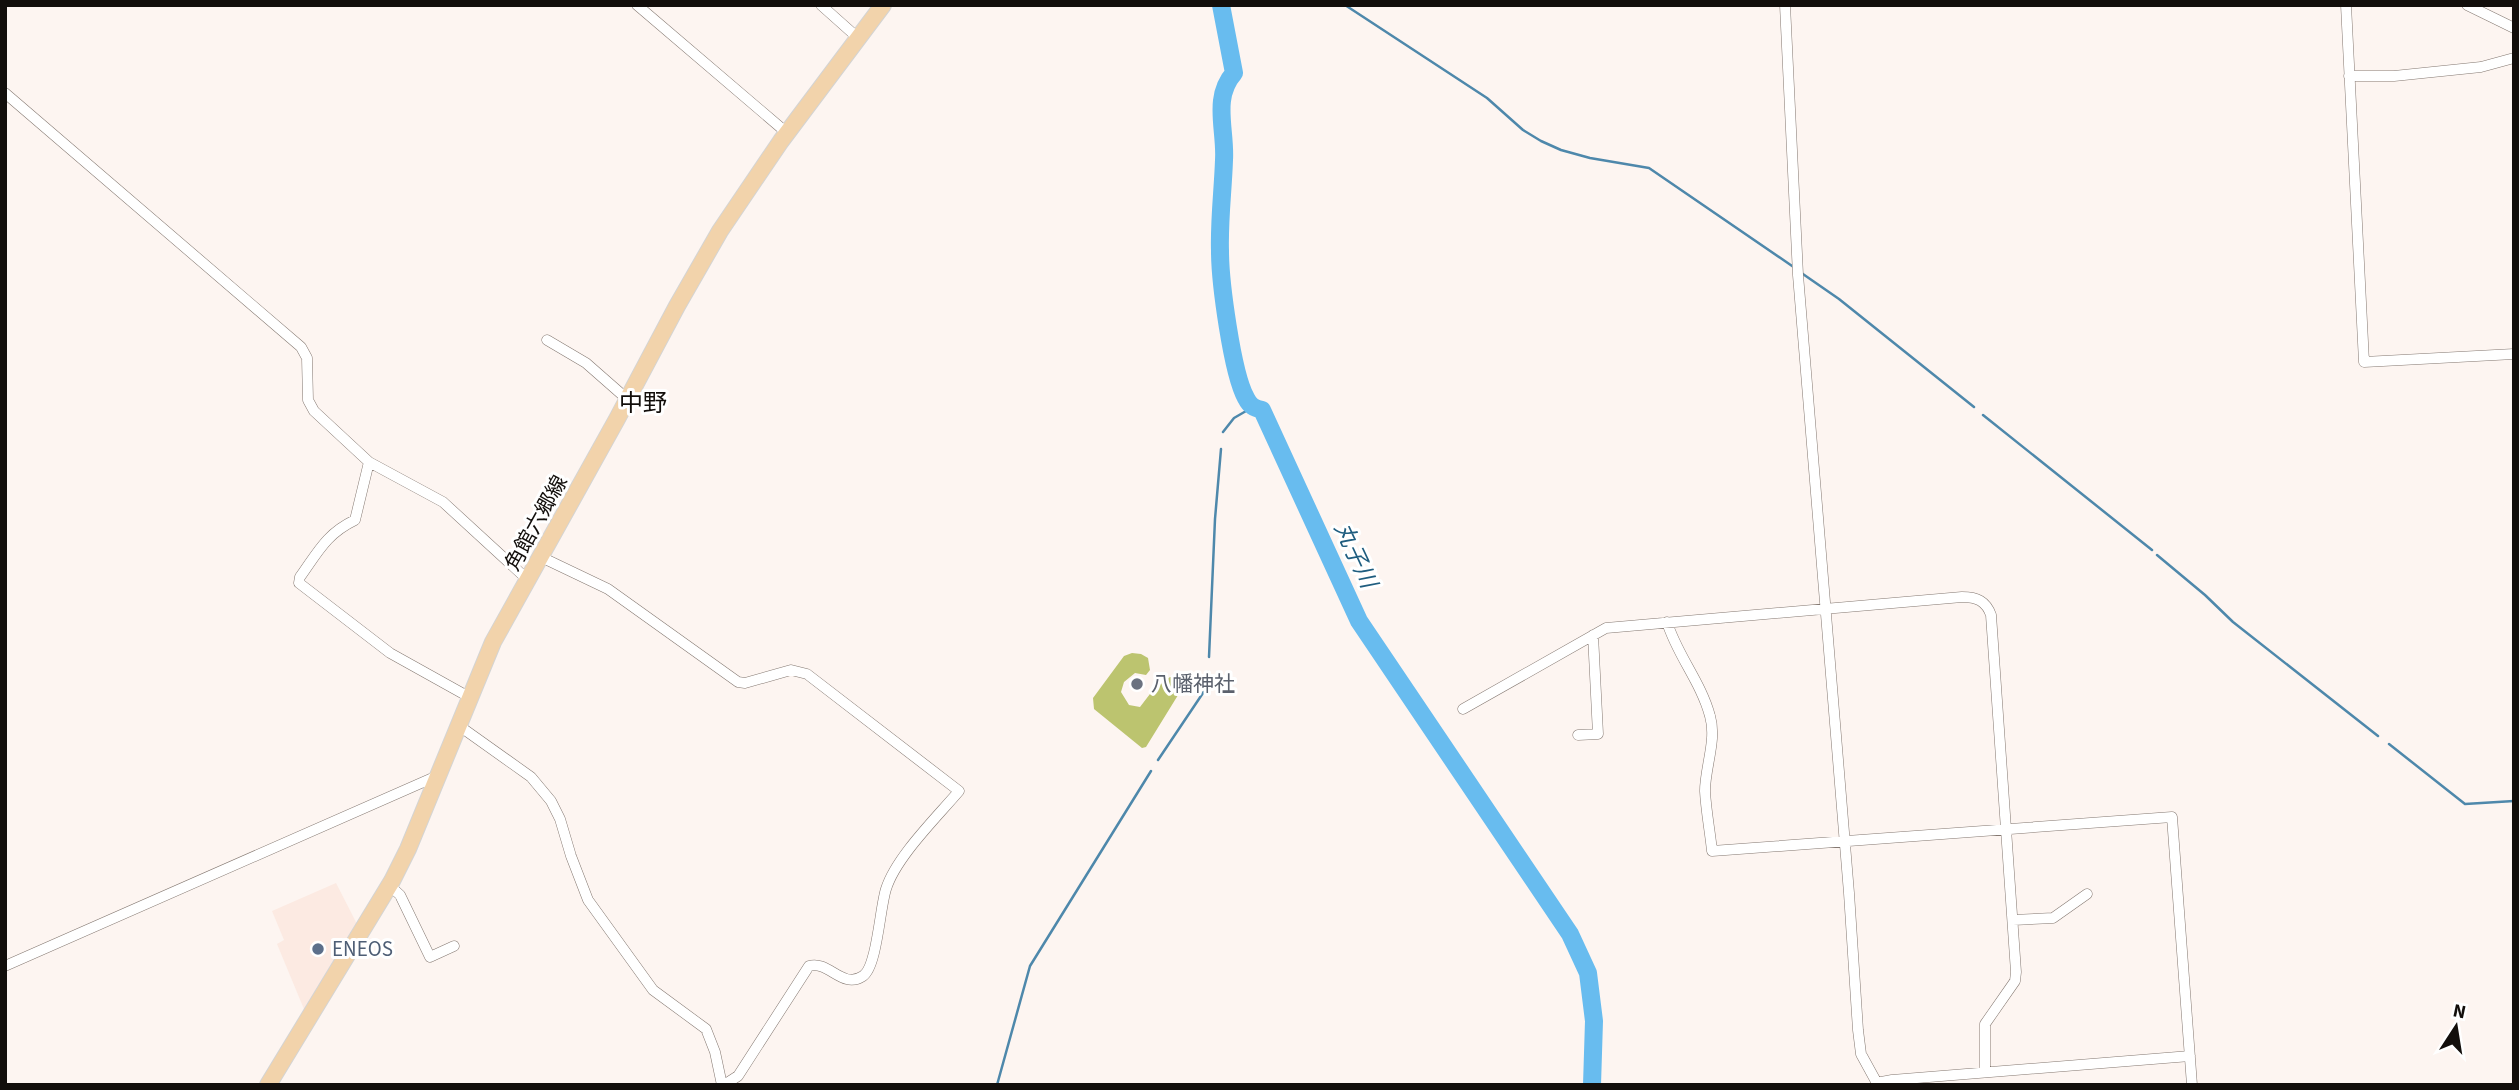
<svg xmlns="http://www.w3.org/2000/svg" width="2519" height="1090" font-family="'Source Sans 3','Noto Sans JP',sans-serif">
	<rect width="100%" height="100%" fill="#fdf5f1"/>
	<!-- built -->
	<path fill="#fceae2" d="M336,883L358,926L306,1014L277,944L284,940L272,911Z"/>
	<!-- forest -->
	<path fill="#bcc46f" d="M1132,653L1141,654L1148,658L1150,670L1146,675L1135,673L1124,682L1121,692L1129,705L1140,707L1153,690L1170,677L1178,678L1183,687L1146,747L1142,748L1094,709L1093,698L1124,656Z"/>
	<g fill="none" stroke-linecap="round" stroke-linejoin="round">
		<!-- stream -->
		<path stroke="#4e88ab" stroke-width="2.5" d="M1345,5L1487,98L1523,130L1541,141L1561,150L1590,158L1649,168L1795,268
			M1800,272L1839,299L1974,407
			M1983,415L2152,550
			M1223,432L1234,418L1253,407
			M2157,555L2205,595L2233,622L2378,736
			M1209,657L1215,519L1221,449
			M2389,744L2465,804L2514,801
			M1158,760L1207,687L1208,672
			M997,1085L1030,966L1151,771"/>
		<!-- river -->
		<path stroke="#68bcef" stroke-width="18" d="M1221,5L1234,73C1212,98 1226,130 1224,160C1223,190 1219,221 1220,251C1220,281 1232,373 1246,398C1250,406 1254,408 1262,410L1359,621L1570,934L1588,973L1594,1021L1592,1085"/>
		<!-- street casing -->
		<g stroke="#847871" stroke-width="11">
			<path id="street" d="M637,5L787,133
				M821,5L858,38
				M1785,5L1798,275L1849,893L1858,1030L1861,1054L1878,1085
				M2346,5L2364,362L2514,354
				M2467,5L2514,28
				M2349,76H2394L2481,67L2514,58
				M5,93L301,347L307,358L308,400L314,411L369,462L443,502L528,580
				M547,340L586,363L627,399
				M369,462L355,520C326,534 318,552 300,577L299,583L390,653L469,697
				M541,557L608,589L738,682L745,683L791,670L807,674L959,791C937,817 896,857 886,889C880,907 877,967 863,976C842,990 829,960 809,966L738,1076L724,1085
				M1667,622C1677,655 1701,682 1710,716C1717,740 1705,767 1705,791C1706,811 1710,831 1712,851L2172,817L2192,1085
				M1463,709L1606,628L1962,597C1977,597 1986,601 1991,615L2016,972L2015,981L1985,1024V1072
				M458,725L531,777L551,801L560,819L571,856L588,900L653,990L706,1029L715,1052L722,1085
				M1578,735L1598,734L1593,635
				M389,885L400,895L430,957L454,946
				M2013,920L2053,918L2087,894
				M5,966L437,776
				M1876,1083L1892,1080L2190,1056"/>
		</g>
		<!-- primary casing -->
		<g stroke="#d4d4d3" stroke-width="18">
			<path id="primary" d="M268,1085L392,881L408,849L493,642L617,419L677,306L720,231L781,141L883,5"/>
		</g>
		<!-- street -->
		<use href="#street" stroke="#fff" stroke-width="10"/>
		<!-- primary -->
		<use href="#primary" stroke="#f2d3ab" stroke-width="16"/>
	</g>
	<!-- markers -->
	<circle fill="#6b7280" stroke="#fff" stroke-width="2.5" cx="1137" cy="684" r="7"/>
	<circle fill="#5c6f8a" stroke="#fff" stroke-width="2.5" cx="318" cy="949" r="7"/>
	<g text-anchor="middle" stroke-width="6" stroke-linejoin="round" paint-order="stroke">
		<!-- street labels -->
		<g font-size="21" fill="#120e0b" stroke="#fff">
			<text transform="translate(536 523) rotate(-61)" y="7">角館六郷線</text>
		</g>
		<!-- worship labels -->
		<g font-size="21" fill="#5b616d" stroke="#fff" text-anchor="start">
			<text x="1151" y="691">八幡神社</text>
		</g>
		<!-- service labels -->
		<g font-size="21" fill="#4e5e75" stroke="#fff" text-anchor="start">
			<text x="332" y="956">ENEOS</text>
		</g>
		<!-- water labels -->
		<g font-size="23" font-style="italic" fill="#1f5d7f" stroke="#fff">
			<text transform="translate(1356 555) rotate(65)" y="8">丸子川</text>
		</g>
		<!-- quarter labels -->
		<g font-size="24" fill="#120e0b" stroke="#fff">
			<text x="643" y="411">中野</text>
		</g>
	</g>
	<!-- border -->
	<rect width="2519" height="1090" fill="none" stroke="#120e0b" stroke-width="14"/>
	<!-- north arrow -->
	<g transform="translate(2456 1027) rotate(12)" stroke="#ffffff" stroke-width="5" paint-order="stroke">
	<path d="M0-5L12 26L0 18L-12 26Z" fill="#120e0b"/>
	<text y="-10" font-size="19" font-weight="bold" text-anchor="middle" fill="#120e0b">N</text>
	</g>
</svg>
